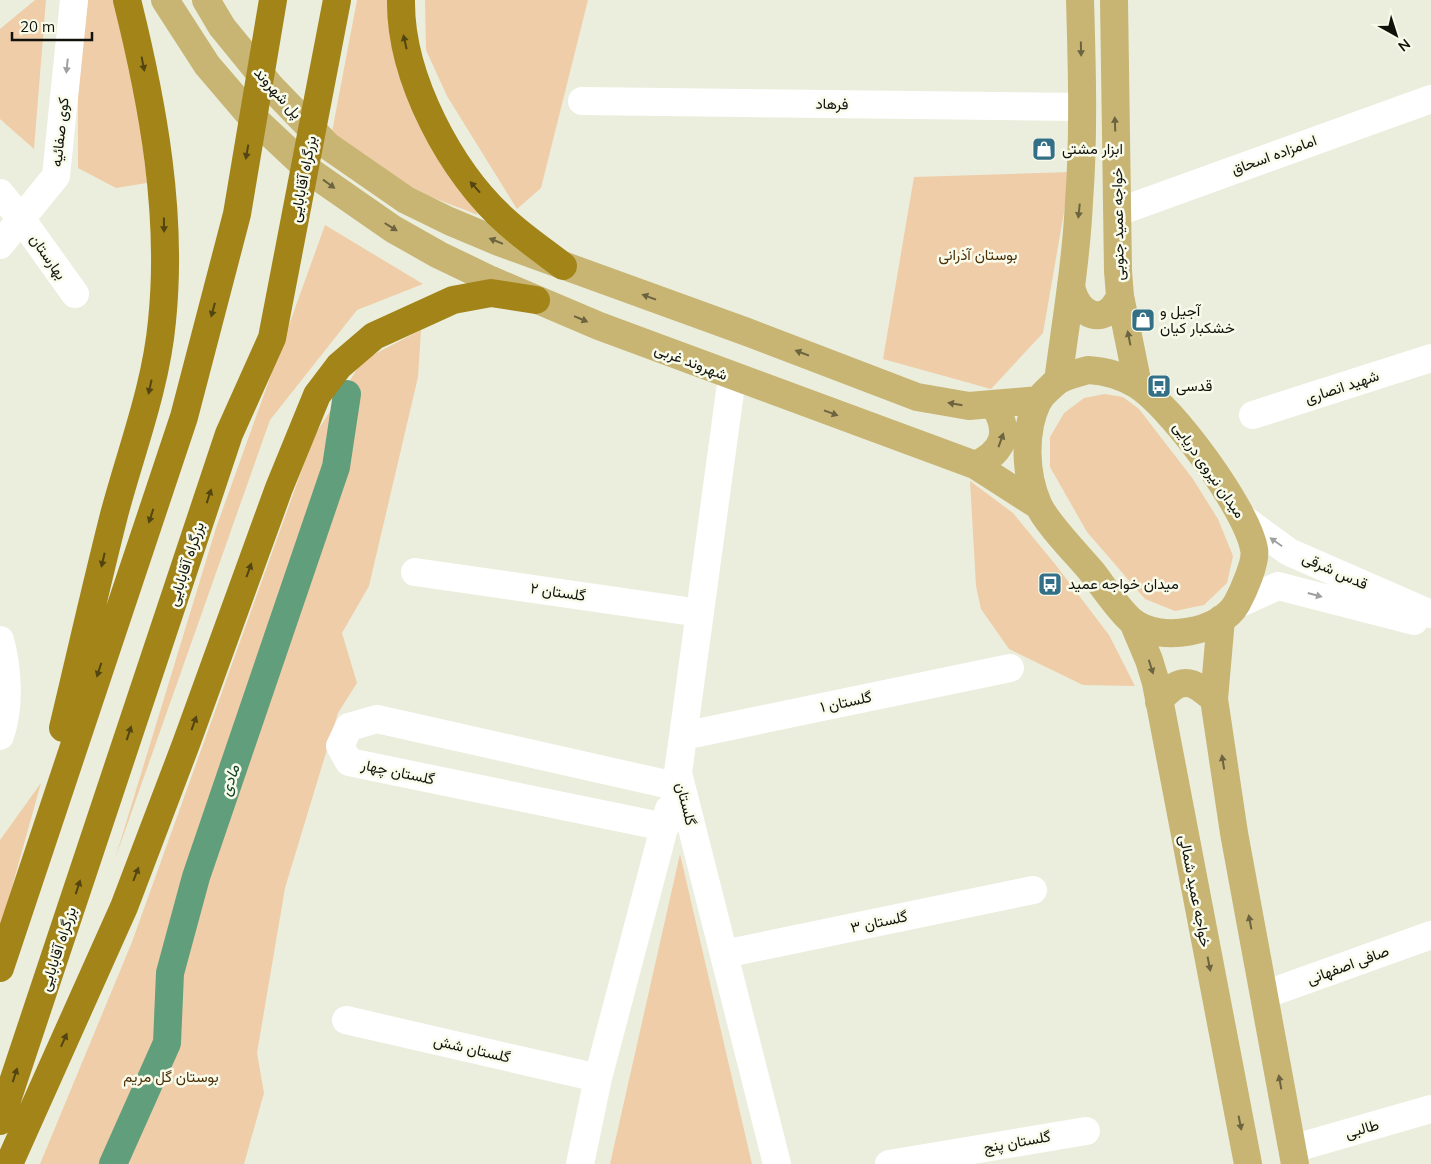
<svg xmlns="http://www.w3.org/2000/svg" width="1431" height="1164" font-family="Mulish,Vazirmatn,sans-serif">
	<rect width="100%" height="100%" fill="#ebeedd"/>
	<!-- green -->
	<path fill="#efcda8" d="M35,0H46L34,149L0,119V29Z
		M88,0H120L138,105L147,183L116,188L78,168V88Z
		M357,0H393L415,108L478,215L387,180L332,132Z
		M425,0H588L541,188L517,209L447,96L426,50Z
		M1071,172L1043,333L991,389L883,359L914,177Z
		M325,225L423,284L357,310L270,420L115,859L216,528Z
		M421,330L418,377L369,586L342,633L357,683L338,713L285,888L257,1053L264,1093L244,1164H40L132,942L314,436L363,360Z
		M1105,394L1123,397L1139,409L1193,479L1218,519L1233,556L1227,583L1204,605L1175,611L1145,599L1087,532L1050,467V437L1064,413L1084,398Z
		M970,481L1013,513L1055,564L1109,635L1135,686L1083,685L1009,649L981,609L976,586Z
		M41,783L0,930V840Z
		M680,854L752,1164H610Z"/>
	<g fill="none" stroke-linecap="round" stroke-linejoin="round">
		<!-- canal -->
		<path stroke="#619e7c" stroke-width="28" d="M113,1164L167,1043L170,973L196,877L336,467L347,394"/>
		<!-- minor -->
		<path stroke="#fff" stroke-width="28" d="M582,101L1082,107
			M0,193L22,220L75,294
			M1118,212L1431,99
			M0,245L56,176L74,0
			M732,377L678,773L777,1164
			M1253,415L1431,358
			M1244,519L1289,552L1431,614
			M415,572L700,613
			M1236,605L1278,586L1414,621
			M0,640C8,669 10,707 0,736
			M683,736L1010,668
			M665,827L349,762L340,746L349,727L377,719L675,786
			M724,954L1033,890
			M1264,995L1431,935
			M346,1020L598,1078
			M1292,1149L1431,1109
			M580,1164L598,1078L669,809
			M889,1164L1086,1131"/>
		<!-- major -->
		<path stroke="#c8b574" stroke-width="28" d="M165,0L207,65L248,113L311,172L393,229L439,255L491,280L599,326L975,465L1039,506
			M206,0L222,27L271,87L328,146L406,200L449,221L499,242L747,332L917,397L969,406L1039,400
			M1114,0L1118,271L1120,296L1138,385
			M1071,285C1076,317 1106,328 1120,296
			M1088,370C1106,371 1121,375 1137,385C1172,407 1247,509 1254,549C1257,561 1243,592 1237,603C1221,633 1159,643 1133,622C1120,612 1103,586 1092,572C1078,555 1046,523 1038,504C1025,474 1023,432 1038,401C1041,395 1051,387 1056,382C1064,376 1078,373 1088,370Z
			M1058,381C1066,321 1076,262 1079,202C1084,135 1082,67 1080,0
			M975,465C1004,452 1011,432 994,405
			M1221,619L1214,699L1234,833L1295,1164
			M1133,622L1149,660L1156,683L1248,1164
			M1159,702C1162,696 1166,693 1172,688C1189,676 1200,688 1214,699"/>
		<!-- highway -->
		<path stroke="#a38418" stroke-width="28" d="M401,0C400,77 451,174 509,224C526,239 545,252 563,266
			M63,728C80,657 96,586 114,515C131,451 156,387 162,321C173,214 153,104 127,0
			M0,968L184,417L237,214L273,0
			M0,1121L229,434L272,338L337,0
			M9,1164L124,907L186,744L279,488L317,395L339,366L374,336L453,300L491,293L536,300"/>
	</g>
	<!-- one-way arrows -->
	<defs><path id="oneway-solid" d="M-6-.8H1V-3.2L6.5 0L1 3.2V.8H-6Z" transform="scale(1.25)"/></defs>
	<g fill="#534511">
		<use href="#oneway-solid" transform="translate(405 42) rotate(-103)"/>
		<use href="#oneway-solid" transform="translate(143 64) rotate(79)"/>
		<use href="#oneway-solid" transform="translate(247 152) rotate(100)"/>
		<use href="#oneway-solid" transform="translate(475 187) rotate(-132)"/>
		<use href="#oneway-solid" transform="translate(164 225) rotate(89)"/>
		<use href="#oneway-solid" transform="translate(213 310) rotate(105)"/>
		<use href="#oneway-solid" transform="translate(150 387) rotate(102)"/>
		<use href="#oneway-solid" transform="translate(209 496) rotate(-72)"/>
		<use href="#oneway-solid" transform="translate(151 516) rotate(108)"/>
		<use href="#oneway-solid" transform="translate(103 560) rotate(103)"/>
		<use href="#oneway-solid" transform="translate(249 570) rotate(-70)"/>
		<use href="#oneway-solid" transform="translate(99 670) rotate(108)"/>
		<use href="#oneway-solid" transform="translate(194 723) rotate(-70)"/>
		<use href="#oneway-solid" transform="translate(129 733) rotate(-72)"/>
		<use href="#oneway-solid" transform="translate(136 874) rotate(-69)"/>
		<use href="#oneway-solid" transform="translate(78 887) rotate(-72)"/>
		<use href="#oneway-solid" transform="translate(64 1040) rotate(-66)"/>
		<use href="#oneway-solid" transform="translate(15 1075) rotate(-72)"/>
	</g>
	<g fill="#6c6440">
		<use href="#oneway-solid" transform="translate(1081 49) rotate(89)"/>
		<use href="#oneway-solid" transform="translate(1115 124) rotate(-92)"/>
		<use href="#oneway-solid" transform="translate(329 184) rotate(36)"/>
		<use href="#oneway-solid" transform="translate(1079 211) rotate(96)"/>
		<use href="#oneway-solid" transform="translate(391 227) rotate(32)"/>
		<use href="#oneway-solid" transform="translate(496 241) rotate(-158)"/>
		<use href="#oneway-solid" transform="translate(649 297) rotate(-160)"/>
		<use href="#oneway-solid" transform="translate(581 319) rotate(23)"/>
		<use href="#oneway-solid" transform="translate(1129 338) rotate(-101)"/>
		<use href="#oneway-solid" transform="translate(802 353) rotate(-159)"/>
		<use href="#oneway-solid" transform="translate(955 404) rotate(-170)"/>
		<use href="#oneway-solid" transform="translate(831 413) rotate(20)"/>
		<use href="#oneway-solid" transform="translate(1001 440) rotate(-70)"/>
		<use href="#oneway-solid" transform="translate(1151 667) rotate(73)"/>
		<use href="#oneway-solid" transform="translate(1223 762) rotate(-99)"/>
		<use href="#oneway-solid" transform="translate(1250 922) rotate(-101)"/>
		<use href="#oneway-solid" transform="translate(1209 964) rotate(79)"/>
		<use href="#oneway-solid" transform="translate(1280 1082) rotate(-100)"/>
		<use href="#oneway-solid" transform="translate(1240 1123) rotate(79)"/>
	</g>
	<g fill="#a0a09e">
		<use href="#oneway-solid" transform="translate(67 66) rotate(96)"/>
		<use href="#oneway-solid" transform="translate(1276 542) rotate(-145)"/>
		<use href="#oneway-solid" transform="translate(1315 595) rotate(15)"/>
	</g>
	<!-- icons -->
	<defs>
		<g id="shop-square" transform="scale(1.25)"><rect x="-9" y="-9" width="18" height="18" rx="4" fill="#336f86" stroke="#f9fbea"/><path d="M-5-2.5h2.3a2.7 3.5 0 0 1 5.4 0H5L5.5 6h-11ZM-1.5-2.5h3a1.5 2.3 0 0 0-3 0Z" fill="#fff"/></g>
		<g id="bus-square" transform="scale(1.25)"><rect x="-9" y="-9" width="18" height="18" rx="4" fill="#336f86" stroke="#f9fbea"/><path d="M-5-6H5V4H4V6H2V4H-2V6H-4V4H-5ZM-3.5-4V0h7V-4ZM-3.5 1.2v1.5H-2V1.2ZM2 1.2v1.5H3.5V1.2Z" fill="#fff"/></g>
	</defs>
	<g fill-rule="evenodd">
		<use href="#shop-square" x="1044" y="149"/>
		<use href="#shop-square" x="1143" y="320"/>
		<use href="#bus-square" x="1159" y="386"/>
		<use href="#bus-square" x="1050" y="584"/>
	</g>
	<g text-anchor="middle" stroke-width="5" stroke-linejoin="round" paint-order="stroke">
		<!-- street labels -->
		<g font-size="15" fill="#11120c" stroke="#f9fbea">
			<text transform="translate(278 93) rotate(48)" y="5">پل شهروند</text>
			<text transform="translate(832 104) rotate(1)" y="5">فرهاد</text>
			<text transform="translate(60 132) rotate(-84)" y="5">کوی صفائیه</text>
			<text transform="translate(1274 155) rotate(-20)" y="5">امامزاده اسحاق</text>
			<text transform="translate(303 179) rotate(-79)" y="5">بزرگراه آقابابایی</text>
			<text transform="translate(1118 224) rotate(-91)" y="5">خواجه عمید جنوبی</text>
			<text transform="translate(48 257) rotate(55)" y="5">بهارستان</text>
			<text transform="translate(691 362) rotate(21)" y="5">شهروند غربی</text>
			<text transform="translate(1342 387) rotate(-18)" y="5">شهید انصاری</text>
			<text transform="translate(1209 470) rotate(55)" y="5">میدان نیروی دریایی</text>
			<text transform="translate(186 564) rotate(-72)" y="5">بزرگراه آقابابایی</text>
			<text transform="translate(1335 571) rotate(24)" y="5">قدس شرقی</text>
			<text transform="translate(558 592) rotate(8)" y="5">گلستان ۲</text>
			<text transform="translate(846 702) rotate(-12)" y="5">گلستان ۱</text>
			<text transform="translate(398 772) rotate(12)" y="5">گلستان چهار</text>
			<text transform="translate(686 804) rotate(76)" y="5">گلستان</text>
			<text transform="translate(1195 891) rotate(79)" y="5">خواجه عمید شمالی</text>
			<text transform="translate(879 922) rotate(-12)" y="5">گلستان ۳</text>
			<text transform="translate(58 949) rotate(-72)" y="5">بزرگراه آقابابایی</text>
			<text transform="translate(1348 965) rotate(-20)" y="5">صافی اصفهانی</text>
			<text transform="translate(472 1049) rotate(13)" y="5">گلستان شش</text>
			<text transform="translate(1362 1129) rotate(-16)" y="5">طالبی</text>
			<text transform="translate(1017 1142) rotate(-10)" y="5">گلستان پنج</text>
		</g>
		<!-- poi labels -->
		<g font-size="15" fill="#11120c" stroke="#f9fbea" text-anchor="start">
			<text x="1062" y="154">ابزار مشتی</text>
			<text x="1160" y="316">آجیل و<tspan x="1160" dy="17">خشکبار کیان</tspan></text>
			<text x="1176" y="391">قدسی</text>
			<text x="1068" y="589">میدان خواجه عمید</text>
		</g>
		<!-- park labels -->
		<g font-size="15" fill="#4c2f07" stroke="#f9fbea">
			<text x="978" y="260">بوستان آذرانی</text>
			<text x="171" y="1082">بوستان گل مریم</text>
		</g>
		<!-- water labels -->
		<g font-size="16" font-style="italic" fill="#13442d" stroke="#f9fbea">
			<text transform="translate(229 780) rotate(-71)" y="6">مادی</text>
		</g>
	</g>
	<!-- north arrow -->
	<g transform="translate(1396 35) rotate(141)" stroke="#f9fbea" stroke-width="4" paint-order="stroke">
	<path d="M0-4L9 19L0 12L-9 19Z" fill="#11120c"/>
	<text y="-8" font-size="14" font-weight="bold" text-anchor="middle" fill="#11120c">N</text>
	</g>
	<!-- scale -->
	<path d="M12 32v8h80v-8" fill="none" stroke="#11120c" stroke-width="2.5"/>
	<text x="20" y="32" font-size="15" fill="#11120c" stroke="#f9fbea" stroke-width="4" paint-order="stroke">20 m</text>
</svg>
